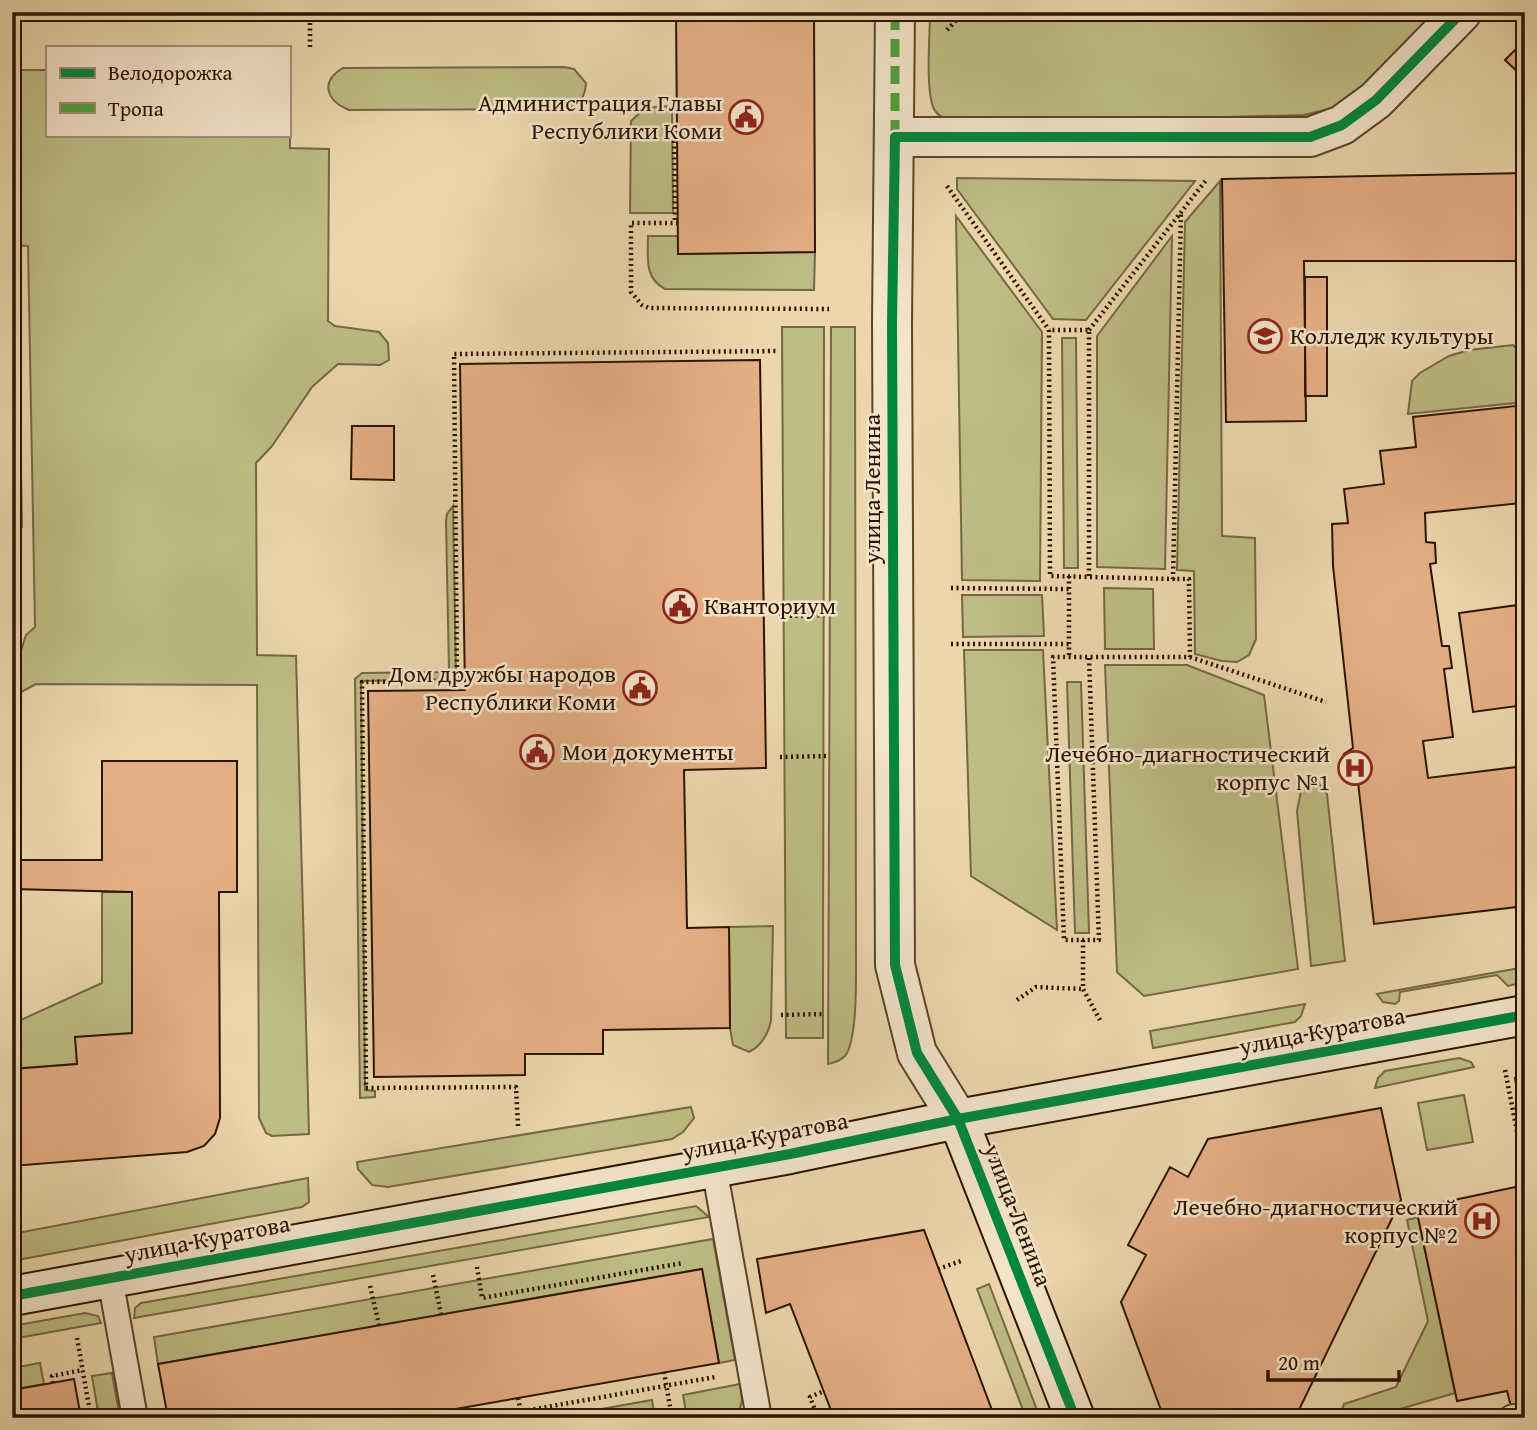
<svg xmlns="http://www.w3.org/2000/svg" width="1537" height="1430" font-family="'Gentium Book Plus',serif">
	<rect width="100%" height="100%" fill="#ecd7ad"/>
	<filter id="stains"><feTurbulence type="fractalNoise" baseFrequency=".00286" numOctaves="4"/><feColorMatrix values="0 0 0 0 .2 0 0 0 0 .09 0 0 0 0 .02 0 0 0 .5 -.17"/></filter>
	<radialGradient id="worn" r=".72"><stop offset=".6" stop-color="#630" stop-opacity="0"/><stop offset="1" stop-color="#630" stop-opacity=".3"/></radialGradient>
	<!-- green -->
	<path fill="#bebd85" stroke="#756842" stroke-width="2" d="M930,12H1435L1364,87L1337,107L1304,115L963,124C953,121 939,119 934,109C925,90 930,35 930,12Z
		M564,67L574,69L586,83C585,97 580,105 567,109L349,110C327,101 319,82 343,68Z
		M12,70H47V135H289L290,71V148L329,149L328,321L335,326L379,332L388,343L389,360L380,365L338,364L312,387L272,446L256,463L257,655L296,656L309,1134L272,1136L266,1133L259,1118L257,685L36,684L12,697V664L18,660L26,635L35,627L28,246L12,245Z
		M662,106L672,107L673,213H630L631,121L644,109Z
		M957,178L1195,181L1086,320L1053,319L957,189Z
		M1220,181L1222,536L1255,538L1256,639L1249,655L1237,662L1222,661L1195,654L1194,571L1177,570L1185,222Z
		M956,216L1042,332L1040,581L962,580Z
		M648,236H678V254L815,252L814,290L665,289C644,278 648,258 648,236Z
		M1172,236L1165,569L1097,567V336Z
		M12,253H17L22,527H12Z
		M782,327H824L823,1038H786Z
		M831,327H855L856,959C856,983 857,1033 847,1053C843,1060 836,1062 828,1064Z
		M1062,338H1076L1078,568H1064Z
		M1513,345L1525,357V402L1408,414L1412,381L1420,373L1449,356L1469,350Z
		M453,506L456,679L361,681L365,1090L375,1091V1097L360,1098L355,679L362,673L449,672L446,521L447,514Z
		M1104,588L1153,589L1154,649H1105Z
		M962,595H1042L1044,636L963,637Z
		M964,650H1043L1057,930L971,876Z
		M1105,665H1187L1264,695L1298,969L1144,996L1117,972Z
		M1067,682H1081L1089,933H1075Z
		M1310,780L1317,781L1327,794L1345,961L1311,966L1297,811L1301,791Z
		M102,889V892H132V1033L77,1064L12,1069V1024L102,983Z
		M773,926L771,1021C768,1034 761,1046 749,1052L733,1045L730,1028L729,927Z
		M1525,967V982L1508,986L1497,975L1400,992L1399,1001L1395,1004L1383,1002L1377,994Z
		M1305,1004L1301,1016L1295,1022L1153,1048L1150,1031Z
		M1459,1058L1471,1062L1474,1067L1375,1088L1378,1078L1385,1071Z
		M1464,1095L1473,1142L1427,1150L1418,1103Z
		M691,1107L694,1118L683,1132L672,1139L388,1187L372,1185L358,1169L357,1162Z
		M308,1178L309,1202L302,1207L12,1261V1234Z
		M696,1206L709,1217L134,1318L135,1308L141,1303Z
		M1418,1217L1455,1393L1369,1418H1345L1342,1410L1344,1404L1396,1387L1428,1321L1407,1220Z
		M713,1239L735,1360L719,1363L702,1269L158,1364L154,1337Z
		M989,1284L1040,1418H1026L977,1289Z
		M85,1313L98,1316L101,1323L12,1339V1326Z
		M40,1363L44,1384L12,1390V1368Z
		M112,1373L120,1418H99L92,1376Z
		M740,1384L742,1401L737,1418H687L683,1395Z
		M652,1400L655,1418H551Z"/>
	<!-- building -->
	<path fill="#e5af86" stroke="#2c1300" stroke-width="2" d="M676,12H814L815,252L678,254Z
		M1525,40V79L1505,60Z
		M1525,173V261H1304L1306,421L1226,422L1222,179Z
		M1305,277H1327V396H1305Z
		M760,360L766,768L684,770L687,928L729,927L730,1028L603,1030V1054H525V1075L374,1077L368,691L465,690L460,364Z
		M1525,405V508L1521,503L1425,513L1426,542L1435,543L1436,563L1430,564L1442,646H1449L1452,668L1444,669L1453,737L1423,741L1428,778L1525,766V906L1374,924L1358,782L1343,775L1340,764L1344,754L1353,748L1333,566L1332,524L1348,523L1344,489L1384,484L1380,451L1416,447L1413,417Z
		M352,426H394V480L351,479Z
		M1525,604V705L1473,712L1459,613Z
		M102,761H237V892H219L220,1118L215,1134L204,1146L187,1152L12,1166V1069L77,1064L75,1037L132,1033V892L12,889V860H102Z
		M1525,1076V1130L1515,1078Z
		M1381,1108L1401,1200L1295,1418H1164L1121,1302L1146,1255L1128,1245L1170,1167L1188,1177L1208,1139Z
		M1525,1185V1418H1514L1507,1391L1457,1401L1416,1208Z
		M924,1230L995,1418H834L790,1304L766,1313L757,1259Z
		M702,1269L719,1363L404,1418H168L158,1364Z
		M74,1379L81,1418H12V1390Z"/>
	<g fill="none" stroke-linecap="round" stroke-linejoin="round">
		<!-- lane casing -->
		<g stroke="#5c442b" stroke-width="28">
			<path id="lane" d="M714,1167L759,1418
				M110,1278L135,1418
				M1511,1418L1514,1417"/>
		</g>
		<!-- street casing -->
		<g stroke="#5c442b" stroke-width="42">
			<path id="street" d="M895,12L892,323L895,965L917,1053L958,1119
				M895,137H1310L1342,125L1376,100L1462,12"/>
		</g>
		<!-- secondary casing -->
		<g stroke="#2c1300" stroke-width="42">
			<path id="secondary" d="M958,1119L1075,1418
				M12,1296L790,1154L958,1119L1525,1015"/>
		</g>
		<!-- path -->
		<path stroke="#2c1300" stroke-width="4.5" stroke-dasharray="2 3.5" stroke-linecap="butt" d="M310,12V47
			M947,30L964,12
			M674,130L675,222
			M947,186L1049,330
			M678,223H631V292L642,305L649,308L829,309
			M1089,330L1207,179
			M1069,576V657
			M1089,576V330H1049L1050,576L1173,579L1181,211
			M951,588L1069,589
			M779,616L827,615
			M951,644H1069
			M1190,657L1326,702
			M1089,658L1099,940H1064L1053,657H1190L1189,579H1173
			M780,757L827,756
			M1083,940V989L1100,1020
			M1017,1000L1036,987L1083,989
			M781,1015L825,1014
			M1505,1070L1525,1172
			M518,1126L516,1087L366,1088L362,682L457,681L454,354L778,351
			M477,1267L482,1298L683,1263
			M938,1269L961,1261
			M433,1275L441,1314
			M370,1286L379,1325
			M77,1338L91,1418
			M664,1372L672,1418
			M53,1383L52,1376L83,1370
			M518,1398L522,1418
			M485,1418L715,1377
			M818,1418L810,1397L824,1391"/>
		<!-- lane -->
		<use href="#lane" stroke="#f3e5ca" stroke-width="24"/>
		<!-- street -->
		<use href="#street" stroke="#f3e5ca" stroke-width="38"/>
		<!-- secondary -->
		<use href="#secondary" stroke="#f3e5ca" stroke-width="38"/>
		<!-- quiet -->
		<path stroke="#51a03c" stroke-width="9" stroke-dasharray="18 9" stroke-linecap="butt" d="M895,12V137"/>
		<!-- cycleway casing -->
		<g stroke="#f3e5ca" stroke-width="15">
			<path id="cycleway" d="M12,1296L790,1154L958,1119L1525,1015
				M1075,1418L958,1119L917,1053L895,965L892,323L895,137H1310L1342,125L1376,100L1462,12"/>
		</g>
		<!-- cycleway -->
		<use href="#cycleway" stroke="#00873e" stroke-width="10"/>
	</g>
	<!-- icons -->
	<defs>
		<g id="civic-ring" transform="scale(1.75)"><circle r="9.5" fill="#f3e5ca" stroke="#8f2418" stroke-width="1.5"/><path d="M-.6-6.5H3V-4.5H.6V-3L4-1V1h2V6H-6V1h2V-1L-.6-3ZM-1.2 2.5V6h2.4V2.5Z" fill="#8f2418"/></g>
		<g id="university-ring" transform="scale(1.75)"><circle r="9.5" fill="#f3e5ca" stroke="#8f2418" stroke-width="1.5"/><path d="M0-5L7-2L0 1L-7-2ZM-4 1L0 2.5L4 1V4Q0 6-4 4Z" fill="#8f2418"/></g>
		<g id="hospital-ring" transform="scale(1.75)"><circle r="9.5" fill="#f3e5ca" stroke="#8f2418" stroke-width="1.5"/><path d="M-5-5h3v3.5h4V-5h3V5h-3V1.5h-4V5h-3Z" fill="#8f2418"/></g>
	</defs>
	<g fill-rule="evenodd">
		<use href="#civic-ring" x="746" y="117"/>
		<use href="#university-ring" x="1265" y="336"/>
		<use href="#civic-ring" x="680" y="606"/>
		<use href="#civic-ring" x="640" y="688"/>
		<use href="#civic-ring" x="537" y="752"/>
		<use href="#hospital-ring" x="1355" y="768"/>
		<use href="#hospital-ring" x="1482" y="1221"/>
	</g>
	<g text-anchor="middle" stroke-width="5" stroke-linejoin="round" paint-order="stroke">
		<!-- poi labels -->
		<g font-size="24" fill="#2c1300" stroke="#f3e5ca" text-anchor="end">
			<text x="722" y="111">Администрация Главы<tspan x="722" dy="28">Республики Коми</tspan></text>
			<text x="1290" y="344" text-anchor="start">Колледж культуры</text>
			<text x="704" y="614" text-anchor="start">Кванториум</text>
			<text x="616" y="682">Дом дружбы народов<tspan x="616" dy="28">Республики Коми</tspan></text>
			<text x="562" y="760" text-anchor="start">Мои документы</text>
			<text x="1330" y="762">Лечебно-диагностический<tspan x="1330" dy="28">корпус №1</tspan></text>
			<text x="1458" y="1215">Лечебно-диагностический<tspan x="1458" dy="28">корпус №2</tspan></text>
		</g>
		<!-- street labels -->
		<g font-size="24" fill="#2c1300" stroke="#f3e5ca">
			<text transform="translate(872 489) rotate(-90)" y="8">улица Ленина</text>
			<text transform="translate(1322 1031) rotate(-11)" y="8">улица Куратова</text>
			<text transform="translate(765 1136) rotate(-11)" y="8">улица Куратова</text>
			<text transform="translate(1018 1215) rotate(69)" y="8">улица Ленина</text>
			<text transform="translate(207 1239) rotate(-11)" y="8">улица Куратова</text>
		</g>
	</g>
	<!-- margin -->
	<rect width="1537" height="1430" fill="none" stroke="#ecd7ad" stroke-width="42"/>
	<rect x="14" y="14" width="1509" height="1402" fill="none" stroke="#2c1300" stroke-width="3.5"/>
	<rect x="21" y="21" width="1495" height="1388" fill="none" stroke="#2c1300" stroke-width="2"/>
	<!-- legend -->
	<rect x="46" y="46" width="245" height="91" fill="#f3e5ca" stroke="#a39179" stroke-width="2"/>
	<rect x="60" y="68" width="35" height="10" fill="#00873e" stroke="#a39179" stroke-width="2"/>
	<text x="108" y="80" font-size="21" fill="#2c1300">Велодорожка</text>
	<rect x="60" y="103" width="35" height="10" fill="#51a03c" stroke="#a39179" stroke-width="2"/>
	<text x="108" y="116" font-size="21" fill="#2c1300">Тропа</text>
	<!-- scale -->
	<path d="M1268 1370v10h131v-10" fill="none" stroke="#2c1300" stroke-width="3.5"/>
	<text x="1278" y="1370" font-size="21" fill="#2c1300" stroke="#f3e5ca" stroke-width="5" paint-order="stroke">20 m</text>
	<rect width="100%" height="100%" filter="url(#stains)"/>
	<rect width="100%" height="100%" fill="url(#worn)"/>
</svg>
